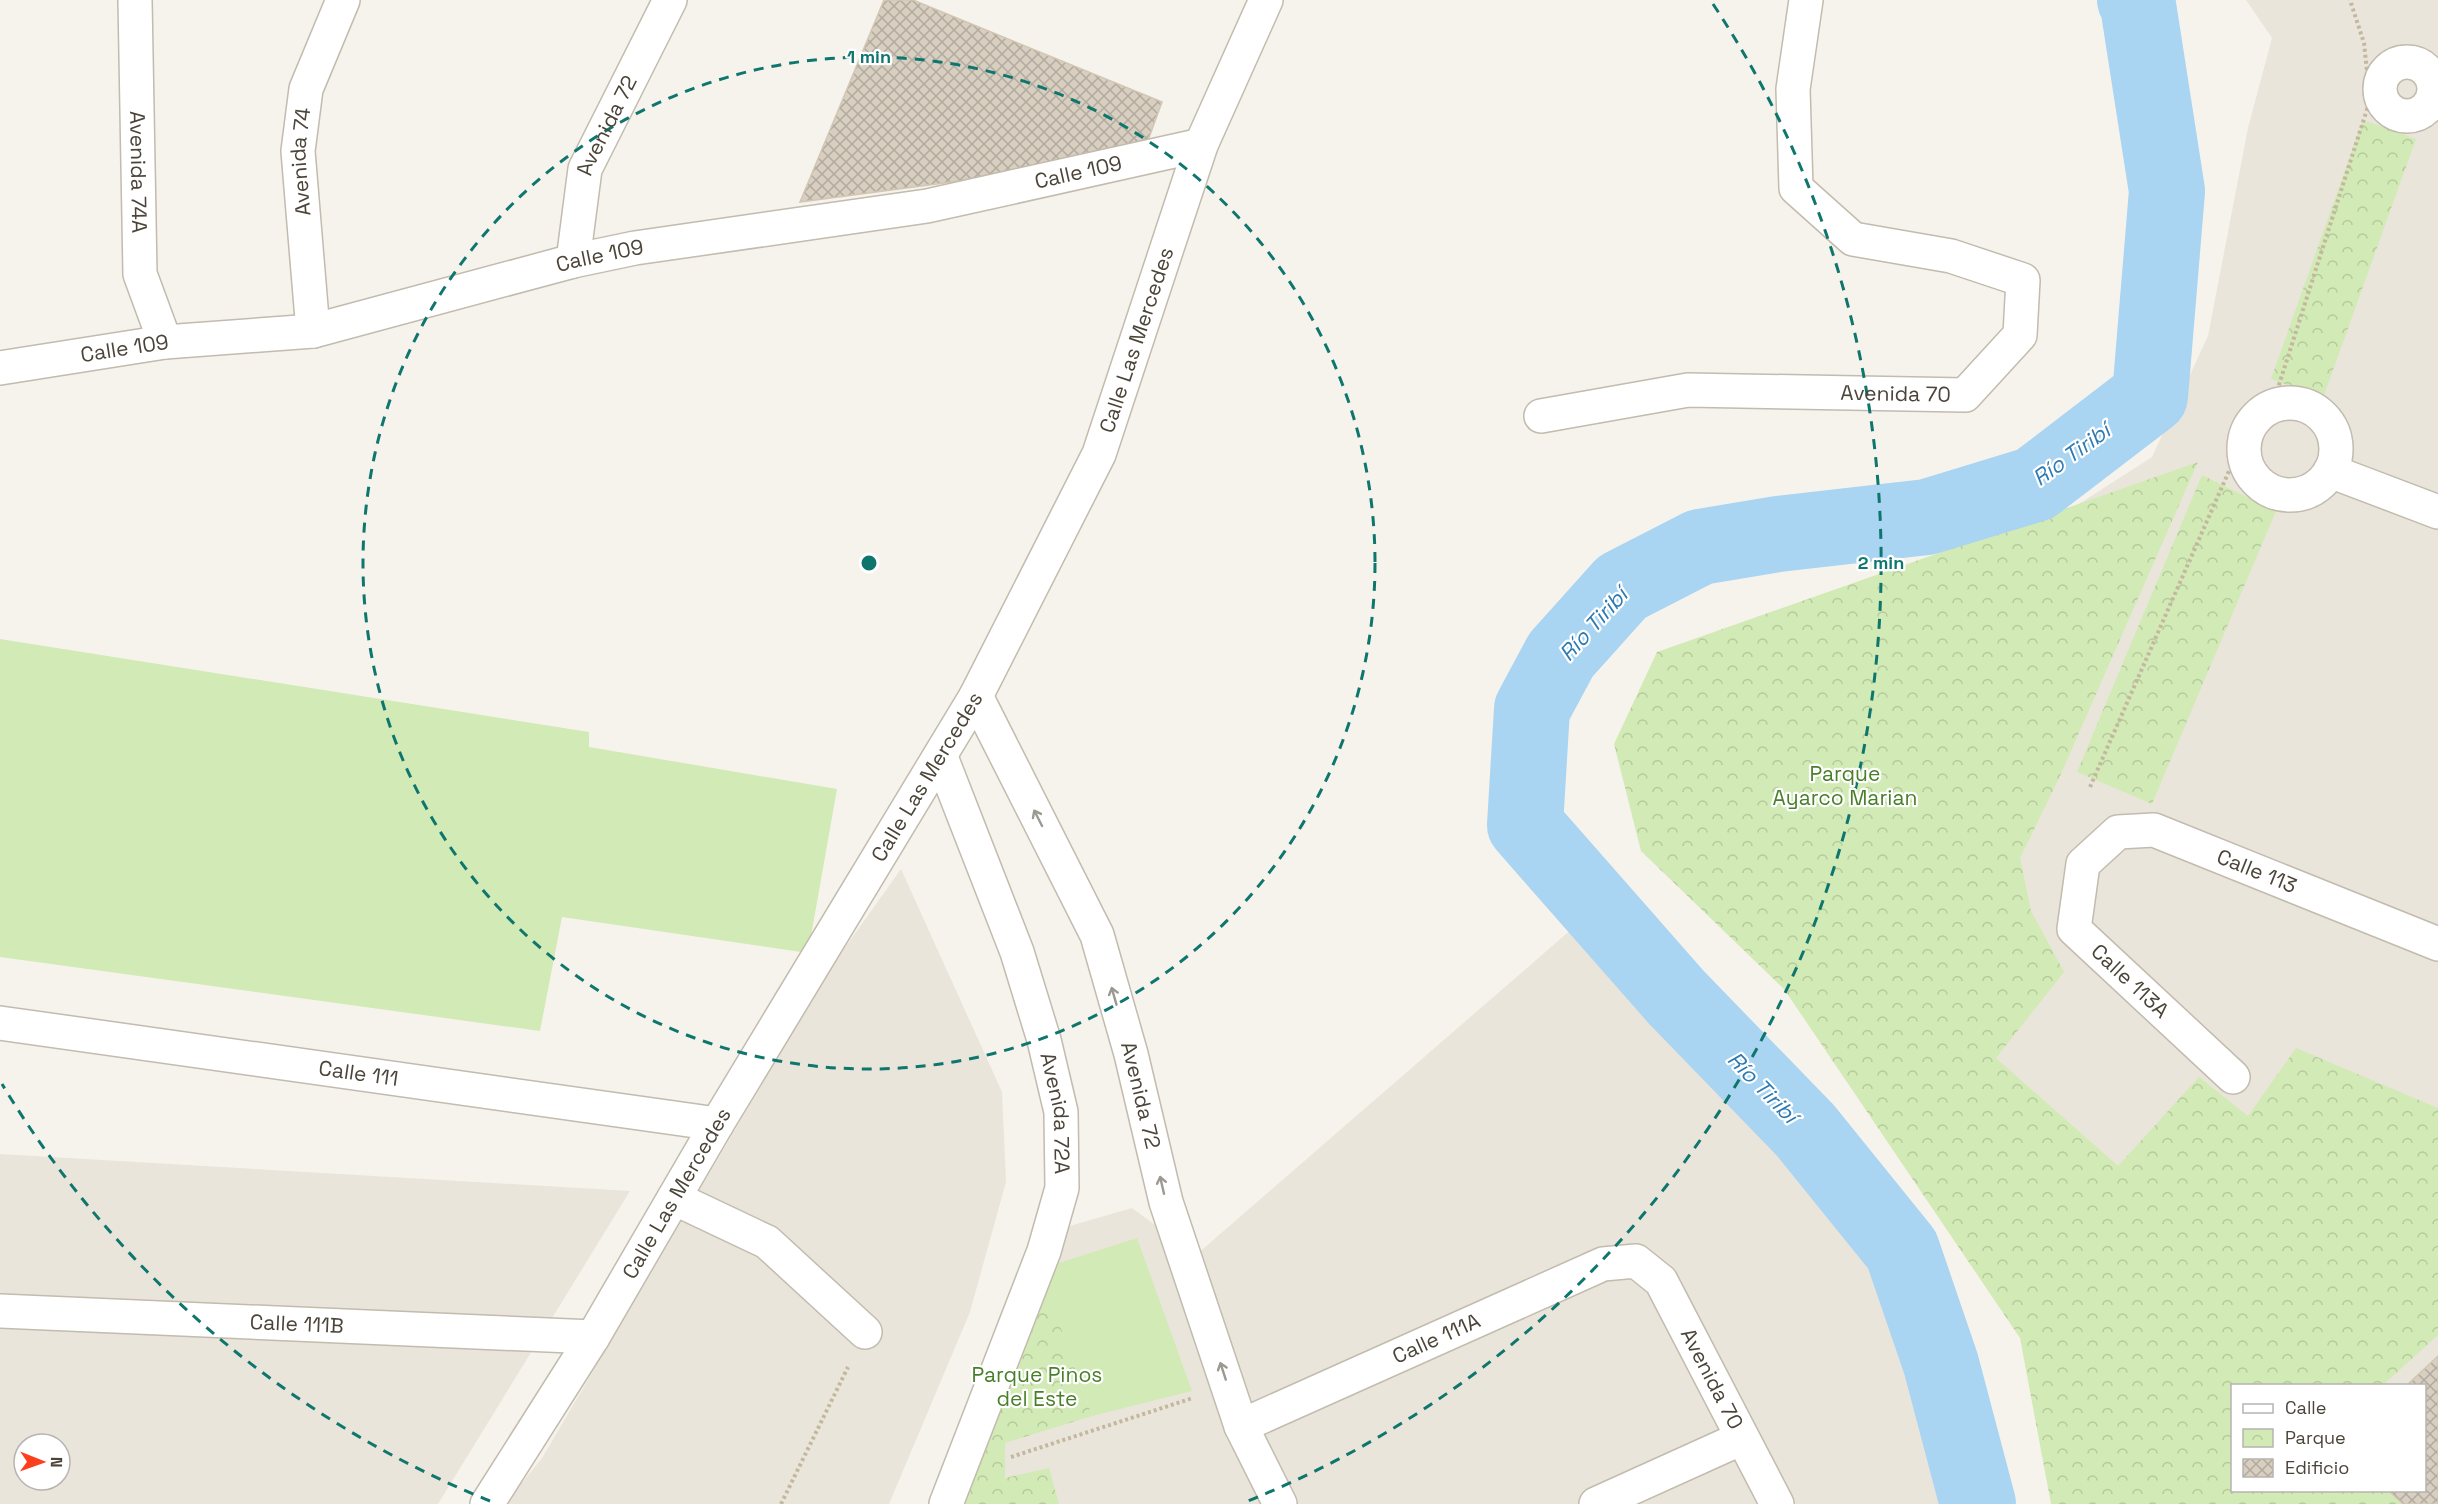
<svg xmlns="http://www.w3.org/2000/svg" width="2438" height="1504" font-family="'Space Grotesk',sans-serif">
	<defs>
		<pattern id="park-crowns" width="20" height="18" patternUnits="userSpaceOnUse" patternTransform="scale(1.5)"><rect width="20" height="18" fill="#d2eab5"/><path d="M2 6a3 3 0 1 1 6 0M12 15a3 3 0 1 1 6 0" fill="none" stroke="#b6ca9c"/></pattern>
		<pattern id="building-cross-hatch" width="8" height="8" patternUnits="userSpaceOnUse" patternTransform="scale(1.5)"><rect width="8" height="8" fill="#d8cfc1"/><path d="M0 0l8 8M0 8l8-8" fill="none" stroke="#b1aa9e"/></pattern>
	</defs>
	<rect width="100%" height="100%" fill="#f6f3ec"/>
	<!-- residential -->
	<path fill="#eae5da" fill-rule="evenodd" d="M2246,0H2438V1470L2424,1386L2316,1385L1924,1090L1987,563L2152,457L2208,336L2248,128L2272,38Z
		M901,869L1002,1092L1006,1182L970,1312L889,1504H505L542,1458L829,970Z
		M1581,921L1885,1271L1948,1504H965L1066,1227L1132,1208L1196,1255Z
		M0,1154L630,1191L438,1504H0ZM24,1444H60V1480H24Z"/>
	<!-- grass -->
	<path fill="#d2eab5" d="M0,639L589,732V747L837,789L808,953L562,917L540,1031L0,957Z
		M1137,1238L1192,1391L1092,1416L1040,1269Z"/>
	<!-- park -->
	<path fill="url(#park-crowns)" d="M2363,120L2416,139L2323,398L2271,379Z
		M2198,462L2060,776L2020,858L2031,911L2064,972L1996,1058L2118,1166L2199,1077L2248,1116L2296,1048L2438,1108V1335L2383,1385L2232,1386V1490H2424L2438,1504H2051L2020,1338L1784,989L1641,851L1614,744L1657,652Z
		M2202,475L2276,511L2152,804L2077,772Z
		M1040,1269L1092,1416L1005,1443V1478L1049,1468L1059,1504H943Z"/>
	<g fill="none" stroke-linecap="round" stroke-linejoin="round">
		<!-- river -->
		<path stroke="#a9d4f2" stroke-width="76" d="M1978,1504L1941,1364L1902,1250L1805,1130L1677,998L1525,825L1532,709L1561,655L1622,587L1700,547L1778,534L1927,517L2035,484L2150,396L2167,191L2138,5L2135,0"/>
	</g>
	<!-- building -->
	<path fill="url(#building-cross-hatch)" stroke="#d3c7b4" stroke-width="1.5" d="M884,0H913L1162,102L1142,157L800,202Z
		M2438,1356V1504H2403L2388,1490H2424V1386H2406Z"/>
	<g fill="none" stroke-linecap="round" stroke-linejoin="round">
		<!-- street casing -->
		<g stroke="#c2bbae" stroke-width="36">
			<g id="street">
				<path id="s1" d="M135,0L140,274L165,342"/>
				<circle cx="2407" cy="89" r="27"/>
				<path id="s2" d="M573,261L585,169L670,0"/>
				<path id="s3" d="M313,331L298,151L306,89L343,0"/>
				<path id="s4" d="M0,368L165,342L313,331L573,261L635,248L927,206L1201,145"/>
				<circle cx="2290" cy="449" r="46"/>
				<path id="s5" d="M1541,416L1688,390L1965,395L2020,335L2023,280L1951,256L1853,239L1796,188L1793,89L1806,0"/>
				<path d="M2330,471L2438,512"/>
				<path id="s6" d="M976,696L1097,935L1131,1054L1166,1202L1241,1426L1280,1504"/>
				<path id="s7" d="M941,757L1017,952L1044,1040L1061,1112L1062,1188L1044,1251L946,1504"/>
				<path id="s8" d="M0,1023L717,1124"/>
				<path id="s9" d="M2233,1077L2074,929L2083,864L2118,832L2154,830L2438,944"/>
				<path d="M674,1198L767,1242L865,1332"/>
				<path id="s10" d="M0,1311L593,1337"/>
				<path id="s11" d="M1241,1426L1603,1264L1636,1261L1661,1281L1777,1504"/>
				<path id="s12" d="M487,1504L593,1337L717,1124L976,696L1099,454L1201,145L1266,0"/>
				<path d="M1596,1504L1742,1438"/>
			</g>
		</g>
		<!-- path -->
		<path stroke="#c4b79f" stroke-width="4" stroke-dasharray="3 3" stroke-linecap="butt" d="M2277,391L2370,100L2364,43L2350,0
			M2090,787L2229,471
			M1011,1457L1193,1398
			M781,1504L848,1367"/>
		<!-- street -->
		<use href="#street" stroke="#fff" stroke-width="33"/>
	</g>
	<!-- one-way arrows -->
	<defs><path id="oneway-shaft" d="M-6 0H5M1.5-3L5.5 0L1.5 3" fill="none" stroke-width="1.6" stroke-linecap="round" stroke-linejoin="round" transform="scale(1.5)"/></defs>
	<g stroke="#9c9892">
		<use href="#oneway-shaft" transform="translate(1038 818) rotate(-117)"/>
		<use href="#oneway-shaft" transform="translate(1114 996) rotate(-106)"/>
		<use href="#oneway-shaft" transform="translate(1162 1185) rotate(-103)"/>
		<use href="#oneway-shaft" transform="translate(1223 1371) rotate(-108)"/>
	</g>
	<!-- distance rings -->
	<g fill="none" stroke="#0f766e" stroke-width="3" stroke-dasharray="10 8">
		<circle cx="869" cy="563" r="506"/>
		<path d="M490 1501A1012 1012 0 0 1 2 1084M1713 4A1012 1012 0 0 1 1248 1501"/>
	</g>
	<g text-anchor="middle" stroke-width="4.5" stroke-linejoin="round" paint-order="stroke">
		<!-- street labels -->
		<g font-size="21" fill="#4b4439" stroke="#fff">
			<text dy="7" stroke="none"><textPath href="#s2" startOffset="141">Avenida 72</textPath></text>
			<text dy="7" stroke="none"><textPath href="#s3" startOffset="170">Avenida 74</textPath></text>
			<text dy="7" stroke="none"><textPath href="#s4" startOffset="1098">Calle 109</textPath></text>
			<text dy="7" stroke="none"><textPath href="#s1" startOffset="172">Avenida 74A</textPath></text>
			<text dy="7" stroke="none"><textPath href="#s4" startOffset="612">Calle 109</textPath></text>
			<text dy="7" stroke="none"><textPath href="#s12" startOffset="1336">Calle Las Mercedes</textPath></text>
			<text dy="7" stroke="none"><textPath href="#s4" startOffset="126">Calle 109</textPath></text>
			<text dy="7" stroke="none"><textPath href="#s5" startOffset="357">Avenida 70</textPath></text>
			<text dy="7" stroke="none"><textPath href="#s12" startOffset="850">Calle Las Mercedes</textPath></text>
			<text dy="7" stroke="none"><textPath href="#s9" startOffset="477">Calle 113</textPath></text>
			<text transform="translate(2130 981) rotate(43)" y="7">Calle 113A</text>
			<text dy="7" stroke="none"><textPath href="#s8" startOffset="362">Calle 111</textPath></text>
			<text dy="7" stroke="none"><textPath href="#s6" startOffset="434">Avenida 72</textPath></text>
			<text dy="7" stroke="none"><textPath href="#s7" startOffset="376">Avenida 72A</textPath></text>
			<text dy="7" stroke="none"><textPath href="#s12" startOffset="364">Calle Las Mercedes</textPath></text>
			<text dy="7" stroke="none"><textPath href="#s10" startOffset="297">Calle 111B</textPath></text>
			<text dy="7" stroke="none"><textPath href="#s11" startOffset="214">Calle 111A</textPath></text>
			<text dy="7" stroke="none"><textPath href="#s11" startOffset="572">Avenida 70</textPath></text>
		</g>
		<!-- park labels -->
		<g font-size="21" fill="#4a7f2a" stroke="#fff">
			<text x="1845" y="781">Parque<tspan x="1845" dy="24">Ayarco Marian</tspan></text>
			<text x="1037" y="1382">Parque Pinos<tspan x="1037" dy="24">del Este</tspan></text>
		</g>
		<!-- water labels -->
		<g font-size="22" font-style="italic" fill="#2e7ab2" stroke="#fff">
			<text transform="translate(2071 454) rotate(-36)" y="8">Río Tiribí</text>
			<text transform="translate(1593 624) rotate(-48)" y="8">Río Tiribí</text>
			<text transform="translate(1763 1087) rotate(46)" y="8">Río Tiribí</text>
		</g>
	</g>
	<circle cx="869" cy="563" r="9" fill="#0f766e" stroke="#fff" stroke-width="3"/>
	<g font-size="18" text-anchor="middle" font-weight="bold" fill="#0f766e" stroke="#fff" stroke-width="4.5" stroke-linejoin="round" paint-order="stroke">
		<text x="869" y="63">1 min</text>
		<text x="1881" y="569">2 min</text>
	</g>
	<!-- legend -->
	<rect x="2231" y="1384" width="195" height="108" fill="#ffffff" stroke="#b7b4b0" stroke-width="1.5"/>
	<rect x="2243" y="1404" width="30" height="9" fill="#ffffff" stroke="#b7b4b0" stroke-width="1.5"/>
	<text x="2285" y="1414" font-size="18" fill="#4b4439">Calle</text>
	<rect x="2243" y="1429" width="30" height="18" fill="url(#park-crowns)" stroke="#b7b4b0" stroke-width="1.5"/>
	<text x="2285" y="1444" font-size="18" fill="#4b4439">Parque</text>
	<rect x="2243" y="1459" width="30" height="18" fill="url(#building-cross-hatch)" stroke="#b7b4b0" stroke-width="1.5"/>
	<text x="2285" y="1474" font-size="18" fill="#4b4439">Edificio</text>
	<!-- north arrow -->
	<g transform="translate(42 1462) rotate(91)"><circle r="28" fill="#ffffff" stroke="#b7b4b0" stroke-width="1.5"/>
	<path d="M0-4.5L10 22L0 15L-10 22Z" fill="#fc3f1d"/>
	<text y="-9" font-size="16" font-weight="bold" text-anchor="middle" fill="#4b4439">N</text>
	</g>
</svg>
